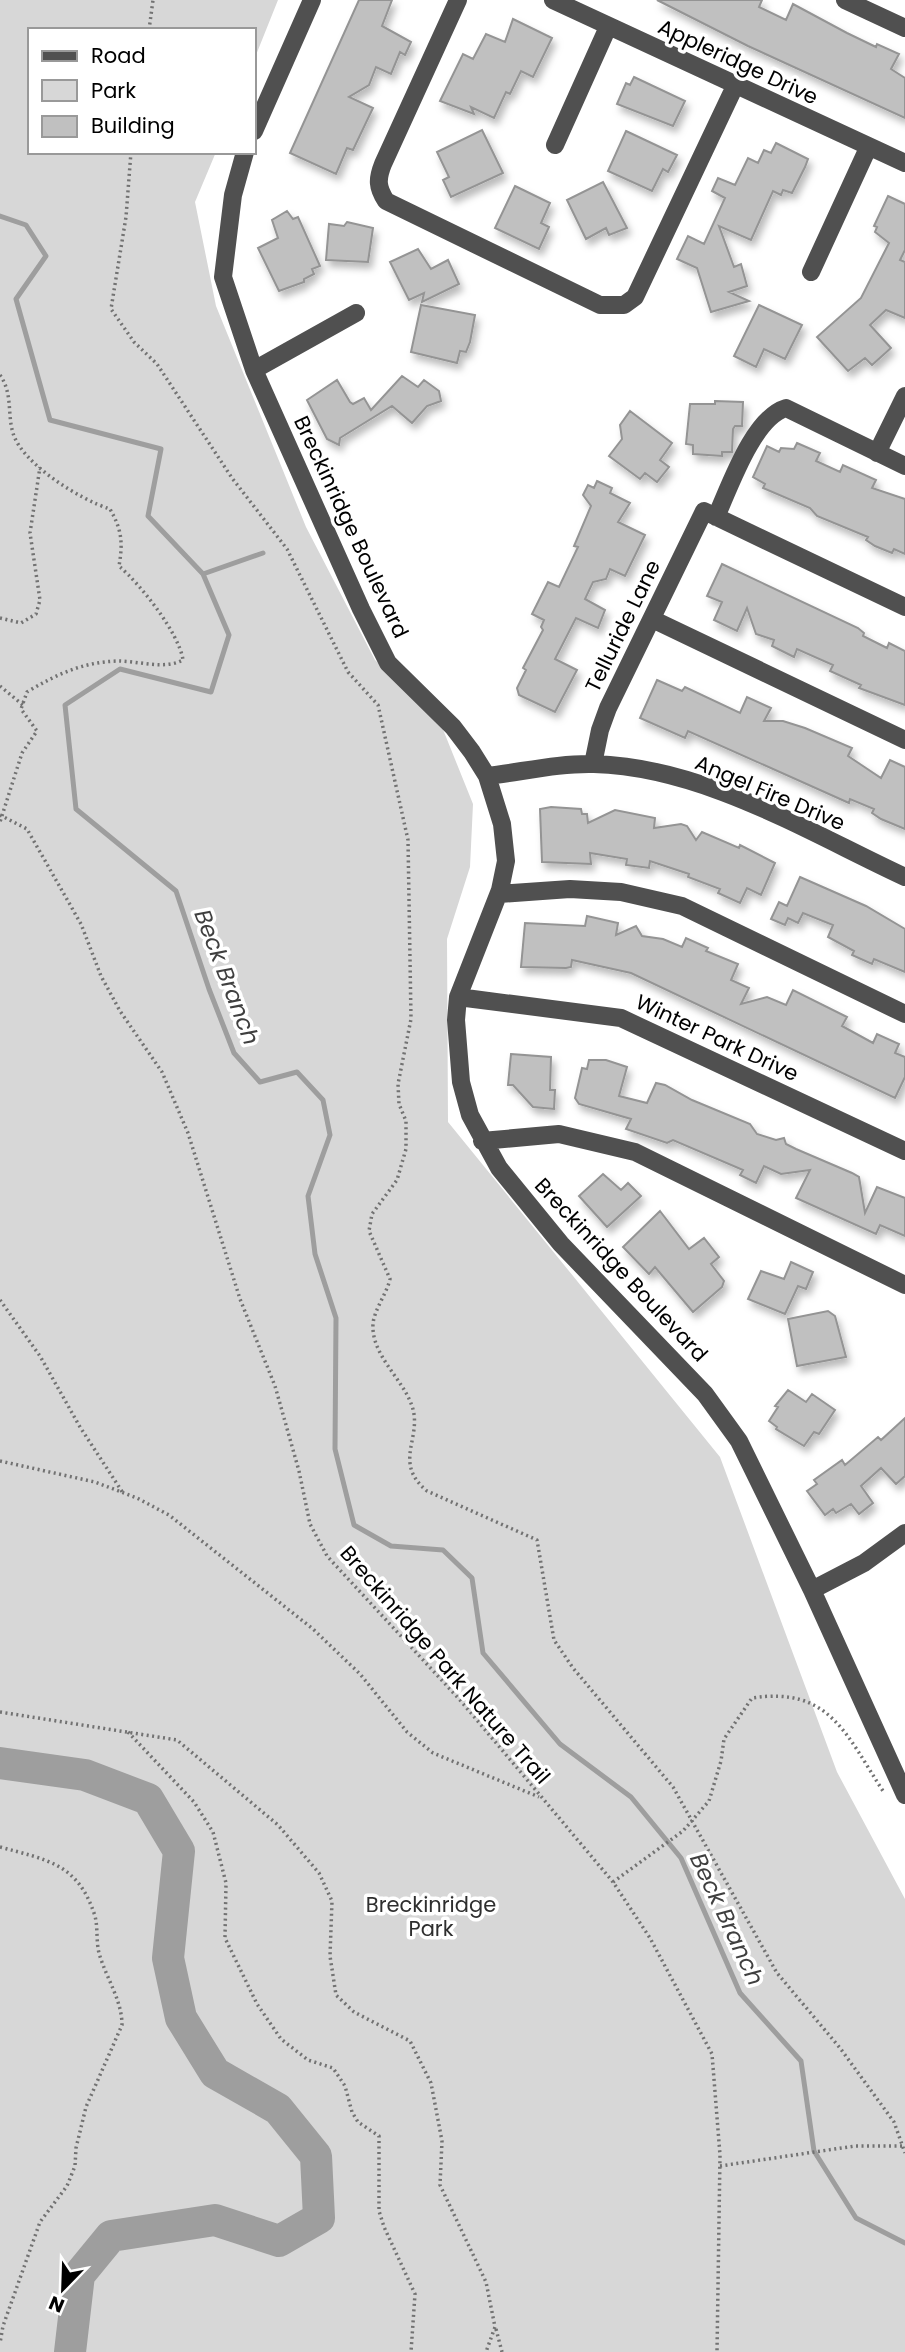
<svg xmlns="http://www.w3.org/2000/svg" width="905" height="2352" font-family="Poppins,sans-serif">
	<defs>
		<filter id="shadow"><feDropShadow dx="3.5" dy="6" stdDeviation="3.5" flood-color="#0004"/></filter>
	</defs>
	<rect width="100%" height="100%" fill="#fff"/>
	<!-- green -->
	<path fill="#d7d7d7" d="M0,0H278L254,60V30H30V152H216L195,202L216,306L306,527L375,660L440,722L473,804L470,867L447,939L448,1122L720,1457L837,1772L905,1899V2352H0Z"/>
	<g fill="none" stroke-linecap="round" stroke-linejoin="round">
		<!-- stream -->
		<path stroke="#9e9e9e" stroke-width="5" d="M0,216L26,225L46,256L16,299L50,420L161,449L148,516L203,574L229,635L211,692L120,669L65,705L76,809L176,891L209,989L234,1053L260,1082L297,1072L323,1100L330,1135L308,1196L315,1254L336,1318L335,1449L354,1525L391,1546L443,1550L472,1578L483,1653L560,1744L631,1797L681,1858L740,1993L801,2061L814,2151L856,2218L905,2243
			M203,574L263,553"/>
		<!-- river -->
		<path stroke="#9e9e9e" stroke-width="32" d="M0,1763L85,1775L148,1799L179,1851L168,1958L181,2018L215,2073L278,2109L316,2156L319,2218L279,2241L215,2220L111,2236L79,2275L70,2352"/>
	</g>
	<!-- building -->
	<path fill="#c0c0c0" stroke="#949494" stroke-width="2" filter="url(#shadow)" d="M359,0H392L382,26L411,42L405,55L400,52L391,74L376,67L369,85L349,97L373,108L353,150L347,148L336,174L290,153Z
		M657,0H762L759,7L786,20L793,4L847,33L876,47L877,44L899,54L891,69L905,78V118L748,46Z
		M513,19L552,38L533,77L521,71L510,94L506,92L494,118L471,107L474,114L440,101L463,54L473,59L486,34L505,42Z
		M634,77L685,101L673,126L617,104L626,83L630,85Z
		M482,130L503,173L451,197L443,180L449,177L437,152Z
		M626,131L677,155L668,172L663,169L652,191L608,171Z
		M776,143L808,159L805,167L792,193L783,190L781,195L773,191L751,240L719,226L734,267L741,264L747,286L729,292L749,301L711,312L697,268L677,259L688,236L704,244L725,198L712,191L718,178L735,185L748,158L758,163L764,150L771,153Z
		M603,182L627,228L609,235L606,228L586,239L567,200Z
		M515,186L550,203L541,223L549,227L539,249L495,228Z
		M888,196L905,204V250L900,260L905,262V318L886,310L870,325L891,348L872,365L865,358L848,371L817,337L861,298L889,243L875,232L877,227L874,226Z
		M287,211L293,219L298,217L320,266L312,269L314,274L304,279V282L279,291L258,248L278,238L272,220Z
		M347,222L373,228L368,262L326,260L329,224L344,226Z
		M418,249L431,269L448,260L459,284L422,302L424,293L409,300L390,262Z
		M421,305L475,315L470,342L466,352L460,351L457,363L411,352Z
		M759,305L802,325L785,359L764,349L756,367L734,356Z
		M402,376L418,387L424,380L439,391L441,401L427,406L412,423L392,406L340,438L339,445L327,439L307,400L337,380L350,402L353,404L364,398L371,410Z
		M715,401L743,402L742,426H735L733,429L732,452H722V456L693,454V445L686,444L690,404H715Z
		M630,411L672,443L660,460L669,467L657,482L645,473L640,479L609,456L622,439L620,425Z
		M797,443L820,453L816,461L840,472L843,465L876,480L872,488L905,499V554L894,549L892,553L875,546L866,540L868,537L817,516L810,508L763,488L765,484L753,477L767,446L779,452L781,448L794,449Z
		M597,481L612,488L610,493L630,503L618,522L645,535L625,576L610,569L606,579L593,582L585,599L605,610L598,628L576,618L555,659L577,670L555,712L519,695L517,688L526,670L523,668L543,630L541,627L544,620L532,614L548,582L559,587L578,547L574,546L591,506L583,495L588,485L594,488Z
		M722,564L858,628L864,633L863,636L887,648L889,643L905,651V705L859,688L861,685L830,671L833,665L797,649L794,657L772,646L774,640L756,634L747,608L737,631L714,620L722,602L707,596Z
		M657,680L682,691L685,687L740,713L747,697L771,708L764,721H783L805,728L852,748L848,756L881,778L890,760L905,767V829L881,819L872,813L874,809L850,799L849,803L688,731L685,738L640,718Z
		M551,807L581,809L582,814H587L588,823L615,810L655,818L654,828L681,824L687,826L696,840L702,832L739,848L740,845L775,863L761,895L747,888L740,903L718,893L720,889L688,877L689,874L650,861L649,868L626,865L627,859L590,853L591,864L542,862L540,809Z
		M800,877L866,906L905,929V972L874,959L872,964L852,955L854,951L828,937L833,925L803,913L798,923L788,918L785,925L771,919L779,902L787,906Z
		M587,916L618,923L616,935L636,926L642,936L663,939L682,947L686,938L708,948L706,951L738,964L731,980L749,988L741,1004L767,997L786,1005L793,990L847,1017L842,1026L873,1043L877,1034L899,1044L895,1053L905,1057V1077L895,1098L631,973L572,960L571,967L566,968L521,967L525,923L585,926Z
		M511,1054L551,1057L550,1090H555L554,1109L533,1107L513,1085H508Z
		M589,1060H606L627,1067L619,1096L647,1103L656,1083L665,1085L692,1100L750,1124L757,1134L776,1140L784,1138L786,1144L796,1149L852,1173L859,1177L865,1213L877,1187L905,1198V1236L880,1225L876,1234L796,1198L810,1170L781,1174L764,1166L756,1183L740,1175L743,1170L673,1140L667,1143L626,1129L631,1119L579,1104L575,1098L582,1068L587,1069Z
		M603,1174L621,1190L628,1183L641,1196L607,1227L579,1196Z
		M660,1211L689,1249L704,1238L719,1257L711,1264L724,1281L722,1287L693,1312L655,1267L649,1274L623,1247Z
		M791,1262L813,1272L806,1289L798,1286L785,1314L748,1299L761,1271L784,1279Z
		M828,1311L835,1316L846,1357L797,1366L788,1319Z
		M788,1390L806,1402L812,1394L835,1410L819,1434L814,1432L804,1446L776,1429L777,1427L769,1421L778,1407L775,1406Z
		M905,1418V1476L896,1484L881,1468L861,1486L873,1503L859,1514L851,1504L836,1513L833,1509L825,1515L807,1491L817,1484L814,1480L842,1460L845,1465L878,1437L881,1440Z"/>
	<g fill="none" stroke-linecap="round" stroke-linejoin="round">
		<!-- path -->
		<path stroke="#727272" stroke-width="3.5" stroke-dasharray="2 3.5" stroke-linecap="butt" d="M149,30L153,0
			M131,152L126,217L111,309L134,342L157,364L232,478L287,549L348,672L378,705L408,840L411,1019L398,1084L399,1104L406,1121V1149L397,1180L372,1214L369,1231L390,1279C387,1293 374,1310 373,1324C371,1355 403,1379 412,1406C423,1438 392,1462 427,1491L537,1540L554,1640L573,1668L673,1787L777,1973L840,2048L894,2122L905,2153
			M0,375C13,394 7,413 13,433C22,464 81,500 110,509C122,530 123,543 119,566C141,585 179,633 183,660C164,670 139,661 118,661C83,662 57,674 27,692L21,709L37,731L22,753L0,822
			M0,618L21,623L36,614L40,600L30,533L40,467
			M0,686L23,705
			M0,815L27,829L81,924L101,976L120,1011L162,1072L188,1133L240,1299L275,1386L299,1471L310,1524L327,1556L460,1700L613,1882L650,1938L712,2054L720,2155L717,2352
			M0,1300L40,1356L80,1427L123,1493
			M0,1461L95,1482L137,1498L169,1515L313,1629L360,1674L407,1732L433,1753L539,1797
			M0,1712L177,1740L278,1825L319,1873L332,1901L330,1956L336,1995L354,2012L410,2041L431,2083L442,2141L440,2185L486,2282L495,2327L486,2352
			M128,1732L194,1802L213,1832L226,1883L225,1938L257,2004L281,2039L308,2060L333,2068L345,2086L352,2112L358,2122L379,2136V2211L384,2227L415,2294L411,2352
			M0,1847C47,1860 78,1863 95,1916C98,1928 96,1941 99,1953C106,1978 122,2000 122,2025L86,2107L76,2148L75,2166L67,2186L40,2222L3,2326L0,2343
			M613,1882L683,1831L709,1801L721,1761L724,1739L752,1698C829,1686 846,1734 883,1791
			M720,2166L855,2146H903
			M496,2329L502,2352"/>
		<!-- minor -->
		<path stroke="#505050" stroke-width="18" d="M458,0L383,164C377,179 377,187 386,201L600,305H624L635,297L735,86
			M553,0L905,163
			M845,0L905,28
			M254,131L312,0
			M555,145L608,27
			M245,152L233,195L223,277L254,370L361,609L388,663L453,727L472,752L487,776L502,824L506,861L500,890L458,997L456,1020L461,1082L470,1115L499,1168L561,1244L705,1394L739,1441L812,1590L905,1795
			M811,272L868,148
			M254,370L356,313
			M877,453L905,396
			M716,517C730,486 753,418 786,408L905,466
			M652,619L905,740
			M593,764L600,730L608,708L704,511L905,607
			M487,776C522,772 559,763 594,764C704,767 808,832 905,877
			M499,894L570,889L621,892L682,906L905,1014
			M458,997L621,1018L905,1151
			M482,1141L559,1134L635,1152L905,1285
			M812,1590L864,1563L905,1533"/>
	</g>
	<g text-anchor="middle" stroke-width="7" stroke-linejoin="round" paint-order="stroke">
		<!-- street labels -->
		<g font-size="21" fill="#000" stroke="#fff">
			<text transform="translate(738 62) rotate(25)" y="7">Appleridge Drive</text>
			<text transform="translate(351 527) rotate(65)" y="7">Breckinridge Boulevard</text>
			<text transform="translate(623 626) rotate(-64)" y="7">Telluride Lane</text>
			<text transform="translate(770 793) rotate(23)" y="7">Angel Fire Drive</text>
			<text transform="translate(717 1038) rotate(25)" y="7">Winter Park Drive</text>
			<text transform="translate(621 1270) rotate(47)" y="7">Breckinridge Boulevard</text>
			<text transform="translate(445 1665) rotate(49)" y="7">Breckinridge Park Nature Trail</text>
		</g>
		<!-- park labels -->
		<g font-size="21" fill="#2e2e2e" stroke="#fff">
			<text x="431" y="1912">Breckinridge<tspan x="431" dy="24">Park</tspan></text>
		</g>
		<!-- water labels -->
		<g font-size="23" font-style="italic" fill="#3f3f3f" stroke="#fff">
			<text transform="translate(227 977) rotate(69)" y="8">Beck Branch</text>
			<text transform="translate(727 1919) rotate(65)" y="8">Beck Branch</text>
		</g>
	</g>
	<!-- legend -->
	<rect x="28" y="28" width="228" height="126" fill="#ffffff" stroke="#999999" stroke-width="2"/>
	<rect x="42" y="51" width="35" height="10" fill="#505050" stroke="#999999" stroke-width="2"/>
	<text x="91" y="63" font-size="21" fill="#000000">Road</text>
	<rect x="42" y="80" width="35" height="21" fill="#d7d7d7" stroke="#999999" stroke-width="2"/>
	<text x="91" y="98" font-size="21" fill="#000000">Park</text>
	<rect x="42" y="116" width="35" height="21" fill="#c0c0c0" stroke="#999999" stroke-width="2"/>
	<text x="91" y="133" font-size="21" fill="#000000">Building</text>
	<!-- north arrow -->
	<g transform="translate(63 2289) rotate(203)" stroke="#ffffff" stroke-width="5" paint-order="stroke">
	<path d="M0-5L12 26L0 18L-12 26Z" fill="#000000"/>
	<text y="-10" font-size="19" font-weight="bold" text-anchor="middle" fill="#000000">N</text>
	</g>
</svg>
